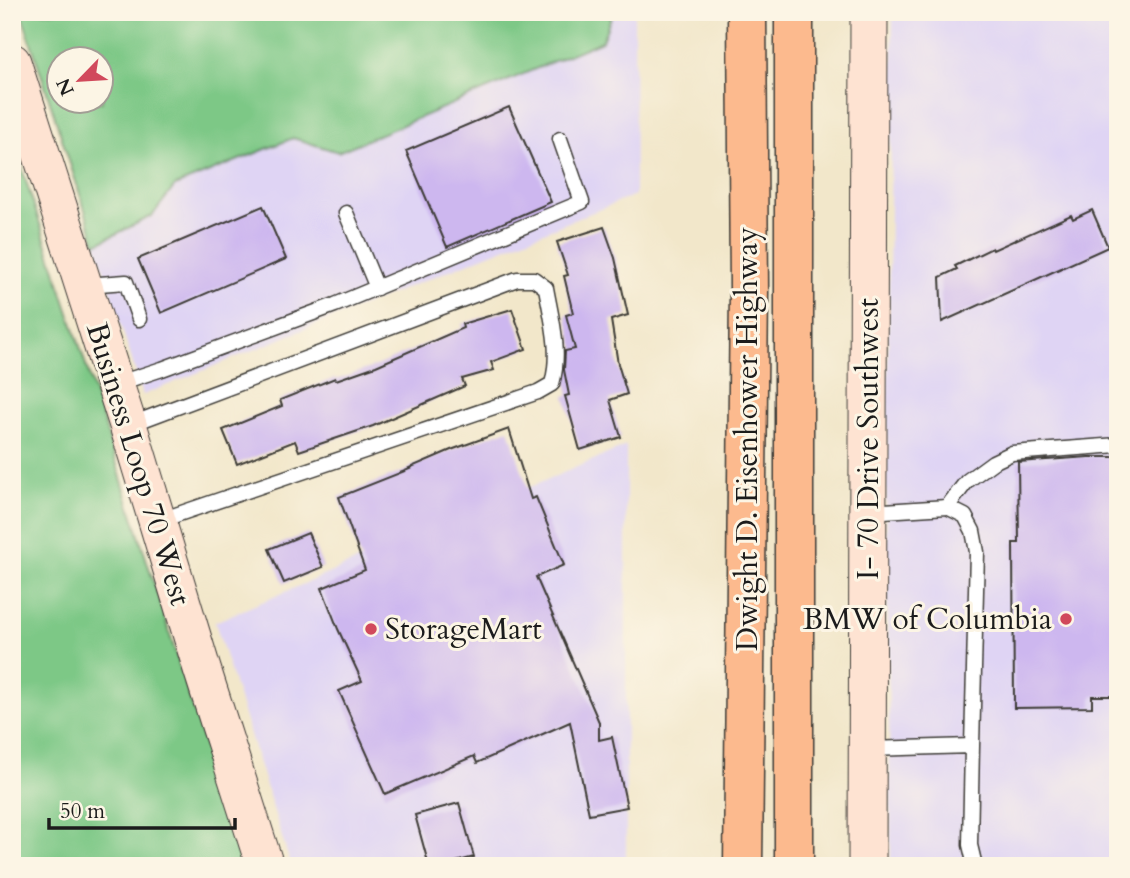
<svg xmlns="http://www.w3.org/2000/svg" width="1130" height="878" font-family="Cardo,serif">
	<rect width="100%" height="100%" fill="#fcf5e5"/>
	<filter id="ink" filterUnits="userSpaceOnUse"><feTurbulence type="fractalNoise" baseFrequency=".0143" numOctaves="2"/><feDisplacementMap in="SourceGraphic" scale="14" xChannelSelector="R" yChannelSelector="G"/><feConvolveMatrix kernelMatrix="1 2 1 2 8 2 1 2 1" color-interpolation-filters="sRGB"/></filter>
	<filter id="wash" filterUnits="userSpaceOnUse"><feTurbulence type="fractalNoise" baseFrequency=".00686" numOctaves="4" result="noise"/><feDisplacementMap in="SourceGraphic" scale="28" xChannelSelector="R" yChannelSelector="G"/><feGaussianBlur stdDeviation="1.57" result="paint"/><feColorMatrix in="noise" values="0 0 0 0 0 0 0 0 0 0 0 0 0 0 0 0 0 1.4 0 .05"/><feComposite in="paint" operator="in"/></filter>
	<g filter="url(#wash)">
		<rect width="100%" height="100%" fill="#f2e7ca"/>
		<!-- built -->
		<path fill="#dfd4f4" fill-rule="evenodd" d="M23,12H634L635,195L143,395ZM60,60H102V102H60Z
			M893,12H1118V866H891L886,490Z
			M626,446V866H291L215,622Z"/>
		<!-- green -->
		<path fill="#7dc886" stroke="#4c7251" stroke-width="2" fill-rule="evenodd" d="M21,12H613L602,41L338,152L293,138L175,186L152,216L96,244ZM60,60H102V102H60Z
			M12,138L84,359L242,866H12Z"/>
		<g id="blocks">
			<!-- building -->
			<path fill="#cdb7ef" d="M509,107L551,202L447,247L406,151Z
				M263,206L286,259L161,313L138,259Z
				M1092,210L1108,247L942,322L940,277L957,269L955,266L992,248L993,250L1071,215L1073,219Z
				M604,227L615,258L628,315L611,320L618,364L627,394L610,400L621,437L580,450L565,396L569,395L564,370L565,351L575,349L566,315L573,313L564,276L568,275L557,242Z
				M512,309L526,349L491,362L494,370L462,379L465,386L373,426L299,451L295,441L237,464L223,430L282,406L280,400L335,378L336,380L376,366L463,328L462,324Z
				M509,429L531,499L536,497L564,565L536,577L599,722V740L612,737L627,807L589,814L570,722L477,763L474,756L385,794L339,691L362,681L338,629L322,588L365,570L339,497L410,469L409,468L451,450Z
				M1089,457H1118V696H1092V707L1014,708L1013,543H1019L1018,462Z
				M308,533L323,567L284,583L269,549Z
				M459,803L474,857L441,866H429L415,815Z"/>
		</g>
	</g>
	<g filter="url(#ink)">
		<use href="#blocks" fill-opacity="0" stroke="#3c3a36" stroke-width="2"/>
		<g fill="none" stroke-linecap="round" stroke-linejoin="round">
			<!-- lane casing -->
			<g stroke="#3c3a36" stroke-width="17">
				<path id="lane" d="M346,213L377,288
					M86,285L126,282L139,319
					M116,384L162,369L335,305L582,202L560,139
					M129,425L517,279H534L546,288C552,321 561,351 552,384L538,392L158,521
					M947,507L967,481L993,462L1012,453L1118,445
					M868,512L947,507L965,516L973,531L977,552L972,746L869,749
					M972,746L970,845L975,866"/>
			</g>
			<!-- secondary casing -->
			<g stroke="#3c3a36" stroke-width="39">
				<path id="secondary" d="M12,62L128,425L202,669L265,866
					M867,866L869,12"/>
			</g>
			<!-- highway casing -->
			<g stroke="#3c3a36" stroke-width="41">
				<path id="highway" d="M743,866L749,291L747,12
					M794,866V12"/>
			</g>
			<!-- lane -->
			<use href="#lane" stroke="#fff" stroke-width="14"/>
			<!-- secondary -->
			<use href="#secondary" stroke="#fee3d2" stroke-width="37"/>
			<!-- highway -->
			<use href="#highway" stroke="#fcba8e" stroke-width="38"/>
		</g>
	</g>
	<!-- markers -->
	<g fill="#d1495b" stroke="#fcf5e5" stroke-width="2.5">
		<circle cx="1066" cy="619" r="7"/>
		<circle cx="371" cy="629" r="7"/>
	</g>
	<g text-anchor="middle" stroke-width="6" stroke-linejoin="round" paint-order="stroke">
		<!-- street labels -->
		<g font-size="30" fill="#1c1c1c" stroke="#fcf5e5">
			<text transform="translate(747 439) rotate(-90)" y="10">Dwight D. Eisenhower Highway</text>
			<text transform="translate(868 439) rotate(-90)" y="10">I- 70 Drive Southwest</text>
			<text transform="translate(139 464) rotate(73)" y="10">Business Loop 70 West</text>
		</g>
		<!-- poi labels -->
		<g font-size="30" fill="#1c1c1c" stroke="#fcf5e5" text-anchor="end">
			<text x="1052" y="629">BMW of Columbia</text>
			<text x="385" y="639" text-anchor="start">StorageMart</text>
		</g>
	</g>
	<!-- margin -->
	<rect width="1130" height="878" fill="none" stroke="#fcf5e5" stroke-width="42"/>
	<!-- north arrow -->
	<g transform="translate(80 80) rotate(245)"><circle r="33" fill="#fcf5e5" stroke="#a29e95" stroke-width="2"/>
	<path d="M0-5L12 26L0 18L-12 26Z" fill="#d1495b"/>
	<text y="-10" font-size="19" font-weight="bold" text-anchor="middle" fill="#1c1c1c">N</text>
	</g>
	<!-- scale -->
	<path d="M49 818v10h186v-10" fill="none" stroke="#1c1c1c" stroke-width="3.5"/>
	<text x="60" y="818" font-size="21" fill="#1c1c1c" stroke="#fcf5e5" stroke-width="5" paint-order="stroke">50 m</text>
</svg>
